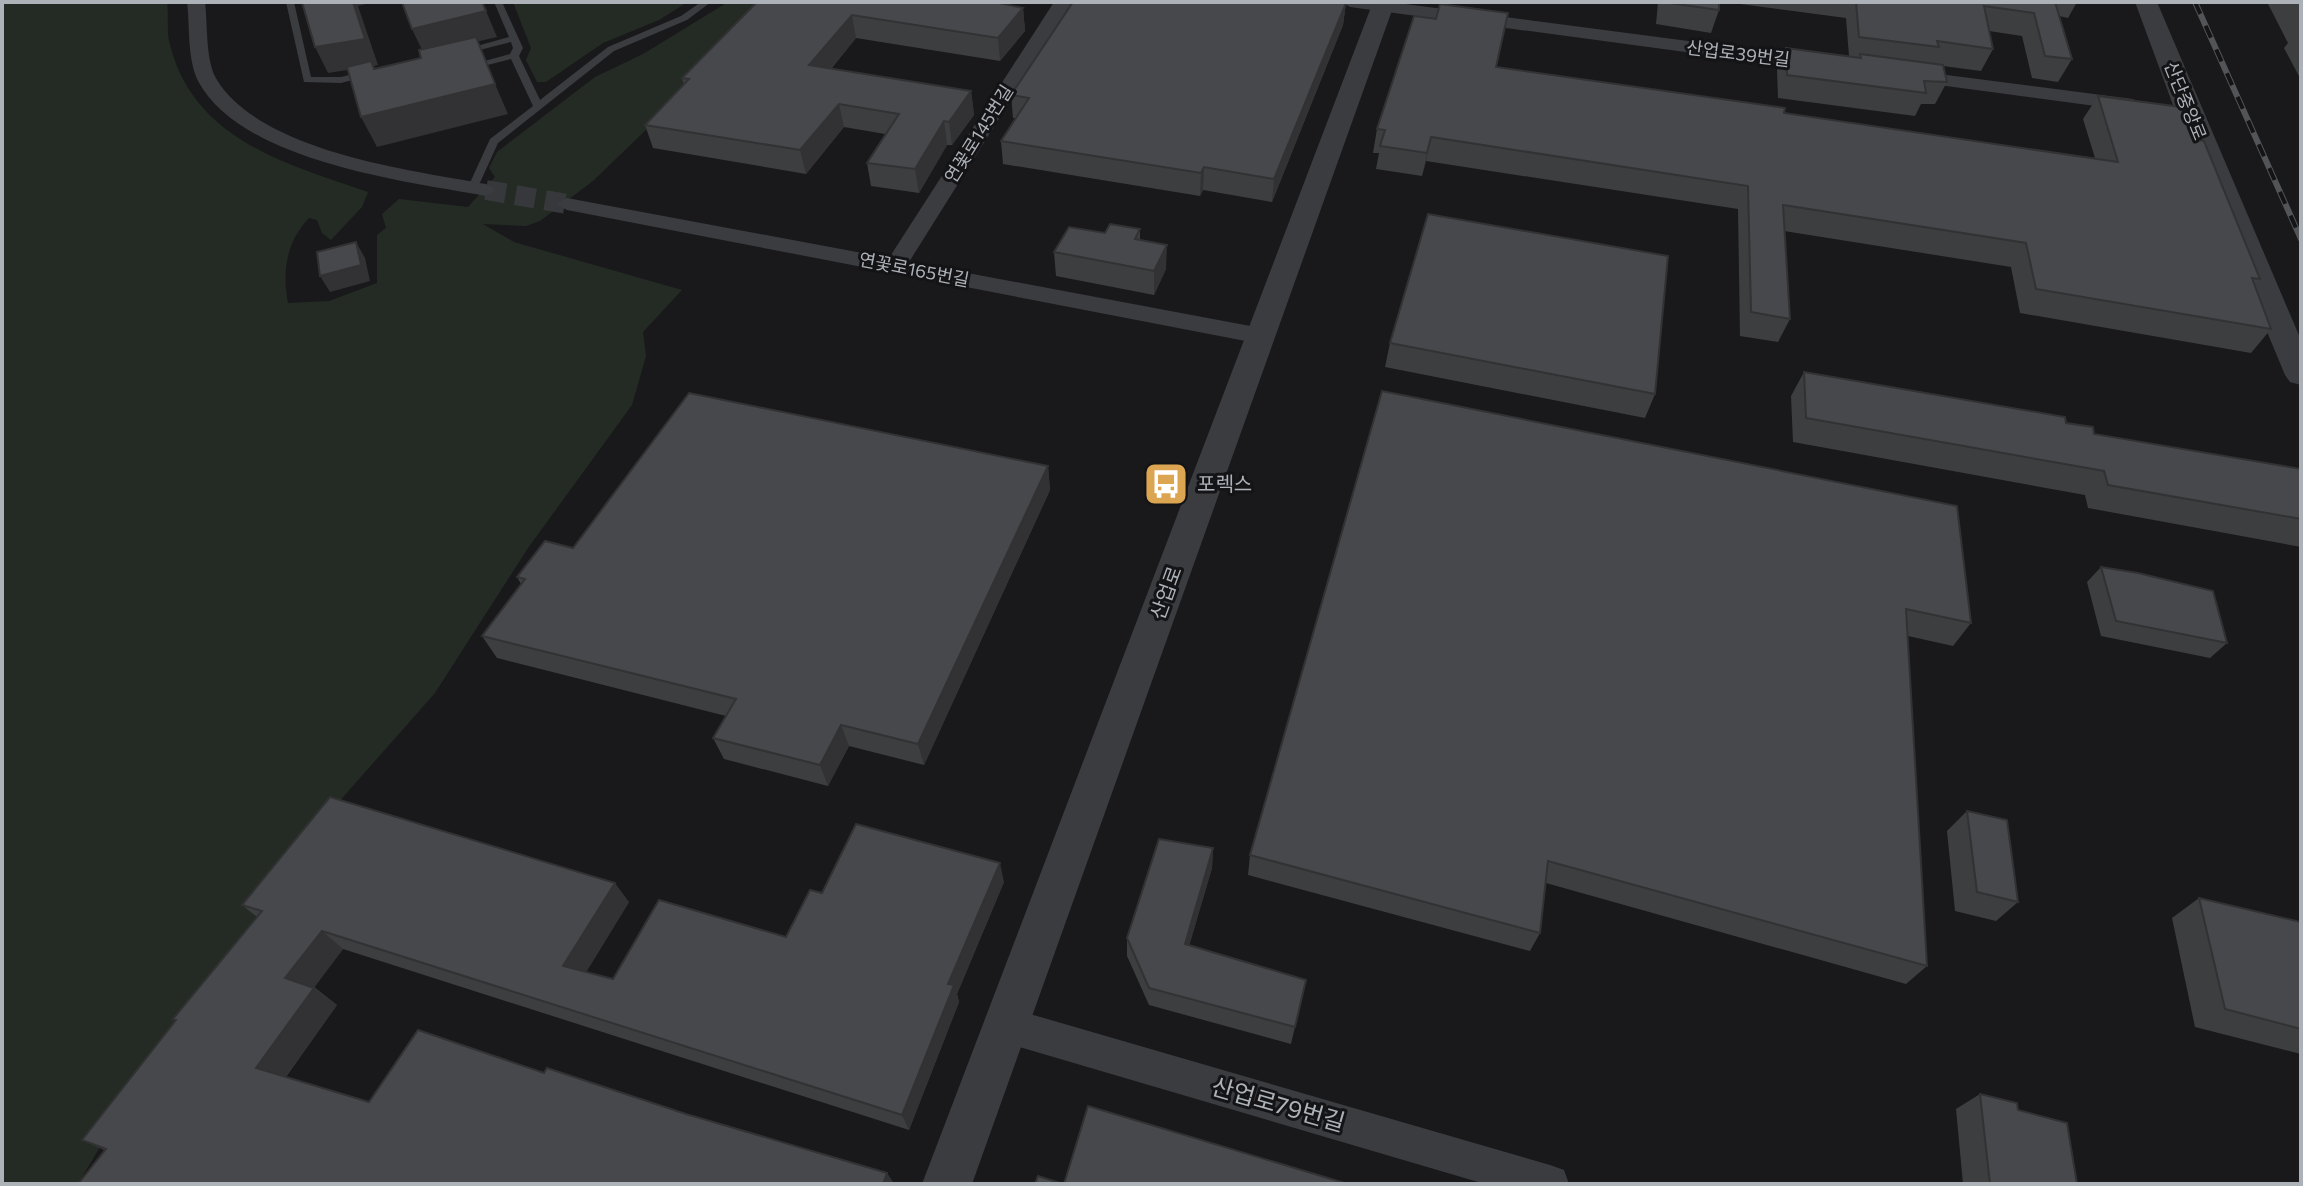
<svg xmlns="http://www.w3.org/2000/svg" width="2303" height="1186" font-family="Commissioner,'Noto Sans KR',sans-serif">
	<rect width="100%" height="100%" fill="#19191b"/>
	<!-- green -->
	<path fill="#242b24" d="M2,2H167C169,16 166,32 170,45C194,139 285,164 368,192L362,207L331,240L322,233L317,220L309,218C286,242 282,272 288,303L329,301L377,283V235L386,228L382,214L399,199L468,207L495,177L489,168L497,152L595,77L643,54L728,2H768L678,99L593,181L540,221L526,226L483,224L514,242L682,290L643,332L646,356L632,405L528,548L435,693L321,822L119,1115L78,1184H2Z
		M513,2H683V5L659,20L603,43L546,82H537L526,60L531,48Z"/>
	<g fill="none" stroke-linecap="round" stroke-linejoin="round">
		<!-- minor-tunnel -->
		<path stroke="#37383b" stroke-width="20" stroke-dasharray="20 10" stroke-linecap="butt" d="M486,190L567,204"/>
		<!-- service -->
		<path fill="#3b3c40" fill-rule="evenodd" d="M286,2H294L311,77H341L365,71L370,74L368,76L341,83L304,82Z
			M494,2H502L523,48L519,56L540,100L608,47L681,16L701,2H711L687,20L614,51L498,143L478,187L473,190L468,187L490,139L533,106L511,59L468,70L463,67L510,54L513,48L511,42L464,54L459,51L509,37Z"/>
		<!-- minor -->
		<path fill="#3b3c40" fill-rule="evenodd" d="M187,2H205C208,26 205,60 217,80C262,152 409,170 486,184L496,190L486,196C404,181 242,162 198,81C187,58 190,26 187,2Z
			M1054,2H1072L909,262L1261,328L1269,331L1273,336L1269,341L1261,344L567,210L556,204L567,198L889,258Z
			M1341,2H1390L1819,58L1828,64L1819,70L1350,7Z
			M1908,70L2133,99L2143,105L2133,111L1901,80V72Z
			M1006,1007L1550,1165L1564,1170L1569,1184H1485L1006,1043L993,1037L988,1025L993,1013Z"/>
		<!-- tertiary -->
		<path fill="#3b3c40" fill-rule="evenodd" d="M1373,2H1395L972,1184H922Z
			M2135,2H2157L2301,340V385L2290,382L2285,375L2176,113Z"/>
		<!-- rail casing -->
		<g stroke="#525458" stroke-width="6">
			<path id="rail" d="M2195,2L2301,239"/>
		</g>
		<!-- rail -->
		<use href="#rail" stroke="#141416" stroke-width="4" stroke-dasharray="13" stroke-linecap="butt"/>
	</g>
	<!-- wall -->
	<path fill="#3d3e40" d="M754,2H1009L1007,5L1023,8L1025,31L1000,61L856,38L831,69L971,91L974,115L952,145H947L919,193L871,186L867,163L885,134L844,127L806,174L653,148L645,125L684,85L682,78L755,4Z
		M1658,2H1719V10L1711,33L1656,24Z
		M1725,2H2077L2068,18L2059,16L2072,59L2058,82L2032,78L2022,36L1989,31L1993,49L1981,71L1943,66L1947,82L1935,104H1921L1915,116L1778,98L1777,70L1786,48L1849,56L1846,18Z
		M2267,2H2301V80L2284,48L2288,43Z
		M1346,3L1343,25L1272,202L1203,190L1200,196L1003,164L1001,141L1016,118H1013L1011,95Z
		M1496,67L1784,113L2095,158L2083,119L2098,96L2194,139L2260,279L2255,285L2271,329L2251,353L2020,313L2011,267L1784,231L1790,319L1778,342L1740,336L1738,209L1426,161L1422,176L1376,169L1379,153H1373L1377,129Z
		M1140,229V240L1166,269L1154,295L1056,276L1054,252Z
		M1390,343L1655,394L1645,418L1385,367Z
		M1804,372L2066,423L2094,434L2301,469V547L2088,508L2085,495L1793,442L1791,396Z
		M1382,391L1971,623L1953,646L1908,636L1927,966L1906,984L1546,883L1540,933L1530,951L1248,875L1250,855Z
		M1048,466L1050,490L924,765L849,746L828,786L724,759L713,738L726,716L497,658L482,636L521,584L517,577L573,548Z
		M2101,567L2227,643L2210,658L2101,636L2087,582Z
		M1967,811L2018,902L1996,921L1955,911L1947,831Z
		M1213,848L1212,868L1189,946L1306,980L1291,1044L1149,1005L1127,956V938Z
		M1004,882L957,994L959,1002L909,1130L343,949L314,987L337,1005L286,1077L369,1102L544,1073L887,1173L894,1184H78L104,1150L82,1140L257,917L242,905L629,902L586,972L613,979L786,937L822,893Z
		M2199,898L2301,922V1054L2195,1027L2172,918Z
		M1980,1094L2018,1110L2077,1184H1963L1956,1109Z"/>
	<!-- shaded-wall -->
	<path fill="#323234" d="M353,2H374L358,6L378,65L374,66L386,91L373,66L328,73L315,47Z
		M1346,3L1343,25L1272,202L1274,179Z
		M1023,8L1025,31L1000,61L998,38Z
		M486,11L497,37L424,54L412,29Z
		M852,15L856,38L814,88L809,65Z
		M495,84L508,114L377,147L361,117Z
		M971,91L974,115L952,145L949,122Z
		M839,104L844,127L806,174L800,150Z
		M944,121L947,145L919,193L915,169Z
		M1431,137L1426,161L1422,176L1427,153Z
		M1204,167L1203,190L1200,196L1201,173Z
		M356,242L365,258L370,281L330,292L320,276Z
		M1167,245L1166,269L1154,295V271Z
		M1048,466L1050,490L924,765L918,744Z
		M841,725L849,746L828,786L820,765Z
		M1213,848L1212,868L1184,963L1185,944Z
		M1000,863L1004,882L957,994L959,1002L909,1130L902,1115L948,984Z
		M615,883L629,902L579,984L563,966Z
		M322,931L343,949L308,996L285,978Z
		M314,988L337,1005L281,1083L256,1068Z
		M887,1173L894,1184H883Z"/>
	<!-- building -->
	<path fill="#47484b" stroke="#323234" stroke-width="2" d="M302,2H353L365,39L315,47Z
		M402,2H482L486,11L412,29Z
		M757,2H995L1023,8L998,38L852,15L809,65L971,91L949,122L944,121L915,169L867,163L899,114L839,104L800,150L645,125L689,79L682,78Z
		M1073,2H1345L1346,3L1274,179L1204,167L1201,173L1001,141L1029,98L1011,95Z
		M1663,2H1719V10Z
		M1856,2H2055L2072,59L2045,56L2034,13L1984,6L1993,49L1937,41L1939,47L1859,37Z
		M1440,4L1508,13L1496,67L1785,108L1784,113L2118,162L2098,96L2181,107L2194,139L2204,141L2260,279L2252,278L2271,329L2036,289L2026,243L1783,205L1790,319L1751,312L1748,186L1431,137L1427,153L1380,146L1385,130L1377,129L1414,16L1436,19Z
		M476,37L495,84L361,117L347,67L371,61L374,69L421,58L419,50Z
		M1786,48L1861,58L1860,54L1943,65L1947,82L1924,81L1926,93L1787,75Z
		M1428,214L1668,256L1655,394L1390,343Z
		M1110,224L1140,229L1135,239L1167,245L1154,271L1054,252L1069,227L1105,233Z
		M356,242L361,265L320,276L317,252Z
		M1804,372L2065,417L2066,423L2093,427L2094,434L2301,469V519L2108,485L2104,471L1806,418Z
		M1382,391L1957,506L1971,623L1906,609L1927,966L1548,861L1540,933L1250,855Z
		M689,393L1048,466L918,744L841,725L820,765L713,738L736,699L482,636L525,579L517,577L545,541L573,548Z
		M2101,567L2138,573L2213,591L2227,643L2116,621Z
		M330,797L615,883L563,966L613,979L659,900L786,937L810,890L822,893L856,824L1000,863L948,984L954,985L902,1115L322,931L285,978L314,988L256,1068L369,1102L418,1030L544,1073L547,1068L686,1114L887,1173L883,1184H78L106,1149L82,1140L176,1020L173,1019L262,911L242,905Z
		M1967,811L2007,820L2018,902L1977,892Z
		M1159,839L1213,848L1185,944L1306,980L1295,1027L1149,988L1127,938Z
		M2199,898L2301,922V1029L2225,1009Z
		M1980,1094L2017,1103L2018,1110L2067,1123L2077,1184H1990Z
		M1088,1106L1348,1184H1064Z
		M1038,1176L1063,1184H1035Z"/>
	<!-- icons -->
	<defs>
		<g id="bus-square" transform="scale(2.3)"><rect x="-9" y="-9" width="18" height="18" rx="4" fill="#dca551" stroke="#141416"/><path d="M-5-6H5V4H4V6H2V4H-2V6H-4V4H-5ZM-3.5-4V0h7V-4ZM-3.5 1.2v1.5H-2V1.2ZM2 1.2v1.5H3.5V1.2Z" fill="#fff"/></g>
	</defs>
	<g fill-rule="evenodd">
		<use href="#bus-square" x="1166" y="484"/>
	</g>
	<g text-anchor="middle" stroke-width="6" stroke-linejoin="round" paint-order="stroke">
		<!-- far-street labels -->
		<g font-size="18" fill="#adb2b9" stroke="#141416">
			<text transform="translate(1738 54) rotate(7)" y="6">산업로39번길</text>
			<text transform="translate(2185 101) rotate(68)" y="6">산단중앙로</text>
			<text transform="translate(979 134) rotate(-58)" y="6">연꽃로145번길</text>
			<text transform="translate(914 270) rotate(11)" y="6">연꽃로165번길</text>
		</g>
		<!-- poi labels -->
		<g font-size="20" fill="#adb2b9" stroke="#141416" text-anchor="start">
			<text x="1197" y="491">포렉스</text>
		</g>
		<!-- street labels -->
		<g font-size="20" fill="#adb2b9" stroke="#141416">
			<text transform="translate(1166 593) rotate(-70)" y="7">산업로</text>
		</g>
		<!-- near-street labels -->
		<g font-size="24" fill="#adb2b9" stroke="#141416">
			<text transform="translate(1278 1105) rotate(16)" y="8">산업로79번길</text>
		</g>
	</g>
	<!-- border -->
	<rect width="2303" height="1186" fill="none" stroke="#adb2b9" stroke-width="8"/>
</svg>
